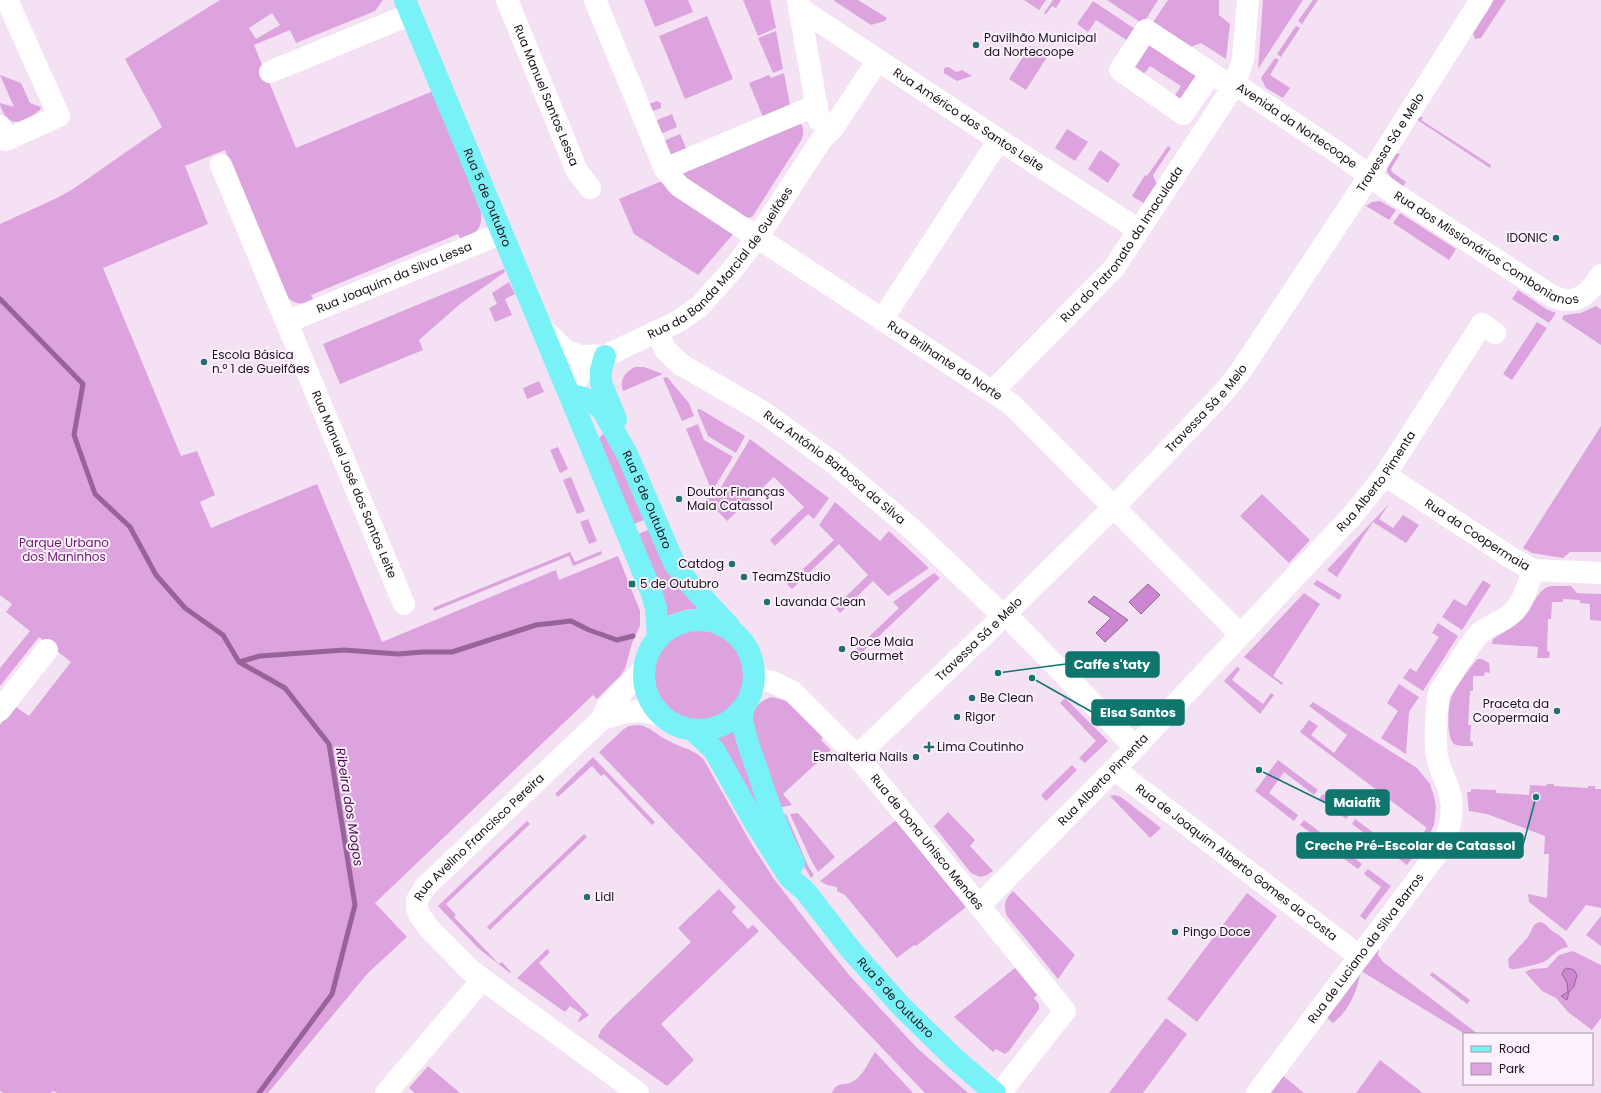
<svg xmlns="http://www.w3.org/2000/svg" width="1601" height="1093" font-family="Poppins,sans-serif">
	<rect width="100%" height="100%" fill="#f4e1f4"/>
	<!-- green -->
	<path fill="#dca3de" fill-rule="evenodd" d="M220,0H383L375,11L296,43L290,30L254,45L296,148L433,91L481,212C483,230 475,233 461,240L458,234L311,295L314,301C300,305 293,305 284,293L225,150L185,166L208,224L103,268L181,456L197,451L215,495L200,502L211,528L317,484L382,642L556,570L559,580L618,556L640,611V626L632,643L625,669L620,676L597,699L593,695L375,903L407,937L368,973L268,1093H57L53,1091L51,1093H3L0,1091V725L12,710L16,707L29,716L71,662L39,637L0,686V668L30,631L6,612L12,604L0,595V224L57,198L73,189L162,127L125,59ZM272,13L280,25L256,39L249,28Z
		M644,0H688L693,12L655,27Z
		M743,0H770L776,28L758,36Z
		M833,0H858L887,18L885,21L871,25Z
		M1024,0H1046L1039,10Z
		M1053,0H1061L1056,8L1052,6L1046,14L1044,13Z
		M1107,0H1158L1143,24Z
		M1168,0H1219V15L1230,24L1226,59L1201,43L1182,50L1149,28Z
		M1263,0H1303L1258,69Z
		M1313,0H1318L1302,24L1298,21Z
		M1494,0H1506L1481,38L1475,39L1473,33Z
		M1093,1L1138,31L1128,41L1096,20L1088,32L1077,24Z
		M707,16L733,79L685,99L659,36Z
		M1296,26L1300,28L1281,57L1277,54Z
		M776,31L783,69L773,73L758,38Z
		M1148,38L1204,74L1185,104L1174,97L1181,86L1150,66L1143,75L1129,66Z
		M1030,46L1047,57L1026,90L1009,79Z
		M1275,58L1279,60L1270,75L1290,88L1283,98L1266,88L1261,78Z
		M949,67L956,72L962,70L972,76L957,81L944,73V68Z
		M784,73L791,110L763,117L749,83L769,75L771,78Z
		M0,75L21,83L30,103L41,107L40,110C28,119 11,130 3,112C1,108 0,106 0,103L14,107Z
		M657,101L661,103V108L648,113L649,104Z
		M672,114L677,127L658,135L652,122Z
		M1418,116L1423,118L1421,120L1491,165L1490,168L1416,119Z
		M800,123C805,128 803,133 802,139L754,214L752,217L746,218L688,183L681,173Z
		M1067,129L1088,142L1075,161L1055,148Z
		M680,134L687,150L668,161L661,142Z
		M1168,146L1171,148L1153,175L1157,185L1145,204L1132,196L1145,175L1147,176Z
		M1100,150L1120,164L1108,183L1088,169Z
		M1394,153L1400,154L1391,169L1392,172L1406,182L1403,186C1384,172 1383,173 1394,153Z
		M662,181L734,233L698,275L634,234L619,199Z
		M1380,201L1396,210L1389,220L1366,206L1372,202Z
		M1400,213L1456,249L1449,260L1393,223Z
		M504,269L505,272L460,304L419,340L423,350L340,384L323,344Z
		M509,282L515,294L505,299L512,315L495,322L489,308L497,304L492,293Z
		M1518,290L1546,309L1556,313L1549,323L1512,299Z
		M1596,306L1601,309V345L1562,319L1564,315L1581,313Z
		M1537,322L1547,328L1512,380L1503,374Z
		M635,367H644L663,374L623,391C619,380 625,372 635,367Z
		M667,377L689,403L694,416L682,421L663,378Z
		M539,381L544,392L527,399L523,388Z
		M700,409L745,436L736,453L708,436L697,410Z
		M698,424L704,440L733,457L714,488L711,489L686,429Z
		M1601,426V552H1570L1563,558L1532,553L1523,548Z
		M604,433L607,434L644,520L634,524L599,438Z
		M750,439L829,498L814,519L808,514L775,546L770,540L804,507L774,477L727,521L706,499L715,497Z
		M558,447L568,469L560,473L550,450Z
		M571,477L585,511L577,514L563,480Z
		M1262,494L1310,540L1289,563L1240,516Z
		M835,502L880,541L889,531L929,568L888,596L873,581L840,613L835,607L868,575L839,544L792,589L787,584L834,540L819,525Z
		M1389,504L1379,519L1393,528L1403,515L1419,525L1406,543L1373,522L1337,577L1327,570Z
		M588,519L597,541L589,544L580,522Z
		M648,530L698,608L697,609L685,610L667,616L638,534Z
		M601,551L602,554L573,566L569,556L434,611L433,608L570,552L575,562Z
		M934,573L940,578L857,657L852,653L899,608L893,602Z
		M1317,580L1342,595L1339,600L1313,584Z
		M1483,580L1491,585L1462,630L1442,617L1454,599L1466,606Z
		M1551,586H1571L1577,593L1601,594V621L1590,620V604L1580,603V600L1563,599V602H1552L1551,619H1548L1547,651L1550,652L1549,658H1537L1538,647L1492,644L1493,639C1507,630 1521,624 1530,609C1535,600 1540,588 1551,586Z
		M1304,593L1320,604L1273,676L1283,683L1282,685L1244,657Z
		M1438,623L1458,636L1423,691L1403,678L1410,668L1416,672L1439,637L1432,633Z
		M653 674a46 46 0 1 1 92 0a46 46 0 1 1-92 0Z
		M1478,659H1482L1489,663L1490,673L1485,672L1484,676H1473V691H1470L1468,725H1471L1470,741L1473,742V746C1467,746 1459,747 1454,744C1446,737 1448,708 1451,698C1454,690 1471,665 1478,659Z
		M1237,667L1240,669L1232,680L1263,704L1271,693L1274,695L1260,714L1224,681Z
		M1399,684L1419,697L1409,712L1406,754L1381,738L1398,711L1387,703Z
		M772,697L784,700L790,704L823,737L821,740L831,750L783,794L792,805L778,808L751,725C752,711 757,701 772,697Z
		M1065,698L1108,741L1085,763L1079,758L1096,741L1060,703Z
		M1313,702L1417,768L1430,784L1434,796L1436,807L1434,825L1428,837L1407,865L1384,848L1388,843L1405,856L1427,828L1300,732L1309,720L1318,726L1311,735L1334,753L1347,735L1309,706Z
		M639,725C651,727 658,736 669,741C682,748 694,749 704,760L752,845L774,879L824,944L850,976L917,1048L968,1093H925L599,752L624,729L629,726Z
		M733,730L765,812L758,816L717,738Z
		M593,757L655,822L652,825L604,774L601,776L592,766L558,797L555,794Z
		M1278,760L1318,790L1314,795L1284,772L1269,793L1298,815L1294,821L1255,791Z
		M1072,765L1077,770L1046,801L1041,795Z
		M1547,784H1554V786L1588,788V786H1595V789H1601V908L1586,905L1566,931L1529,902L1528,894L1547,898L1549,854H1544L1545,836L1487,814L1469,811L1467,792H1471V789L1496,790V793L1529,795L1530,785L1546,786Z
		M1323,794L1350,814L1346,819L1319,799Z
		M1115,795L1121,797L1161,828L1150,838L1110,796Z
		M948,812L975,840L970,846L993,871L987,875L980,877L971,873L934,826Z
		M798,813L835,857L818,872L811,860L790,814Z
		M786,814L808,866L814,875L811,878L801,861L781,815Z
		M1355,819L1382,839L1378,843L1352,824Z
		M896,820L966,907L916,946L914,945L897,958L845,895L837,891V887L827,885L820,881Z
		M1304,820L1331,840L1327,845L1300,825Z
		M527,821L530,824L446,904L456,915L454,917L499,964L502,962L511,972L510,973L478,948L438,906Z
		M584,834L587,837L490,930L487,927Z
		M1336,844L1362,864L1358,869L1332,850Z
		M1368,869L1391,886L1365,920L1360,916L1381,887L1364,874Z
		M719,889L736,907L732,912L748,929L753,925L759,931L661,1024L694,1060L667,1086L598,1037L601,1030L610,1020L691,942L678,928Z
		M1013,891L1075,955L1058,979L1007,916C1003,905 1005,899 1013,891Z
		M1247,893L1277,916L1197,1022L1167,999Z
		M1601,916V946L1586,935Z
		M1539,922C1547,923 1547,927 1552,931C1559,935 1565,938 1568,947C1557,949 1553,956 1544,962C1542,963 1518,969 1516,969C1512,970 1513,969 1509,968L1508,959L1528,937L1534,925Z
		M1379,947L1378,955L1383,962L1478,1034H1465L1361,971C1357,991 1350,1010 1333,1023L1326,1017Z
		M547,949L550,952L539,963L589,1015L579,1022L578,1021L582,1014L570,1006L565,1012L517,978Z
		M1573,951L1601,965V1018L1592,1030L1568,1012L1556,998L1542,991L1525,972L1532,969L1547,968L1559,955Z
		M1015,968L1037,995L1034,998L1039,1004V1009L1009,1051L1005,1054L996,1049L993,1052L954,1017Z
		M1432,972L1470,1000L1467,1004L1430,975Z
		M1166,1018L1187,1034L1143,1093H1109Z
		M875,1052L913,1093H832C838,1079 845,1088 855,1080C864,1074 869,1061 875,1052Z
		M1380,1060L1423,1093H1356Z
		M428,1066L460,1093H415L409,1088Z
		M1282,1075L1304,1093H1268Z"/>
	<!-- water -->
	<path fill="#cd87d0" stroke="#976499" d="M1148,584L1160,595L1141,614L1129,602Z
		M1094,596L1128,620L1105,642L1096,633L1111,618L1088,602Z
		M1567,968L1574,970L1577,975L1574,986L1569,992L1567,1000L1561,996L1568,992L1567,983L1562,974L1564,970Z"/>
	<g fill="none" stroke-linecap="round" stroke-linejoin="round">
		<!-- stream -->
		<path stroke="#976499" stroke-width="5" d="M0,299L83,384L74,435L95,494L130,527L156,575L185,608L223,635L239,662L285,688L329,744L355,905L332,994L259,1093
			M239,662L260,656L344,650L398,654L423,652H452L536,625L571,621L589,630L617,640L633,636"/>
		<!-- minor -->
		<g stroke="#fff" stroke-width="22">
			<path id="s1" d="M507,0L577,171L590,188"/>
			<path id="s2" d="M595,0L665,169L679,186L1011,404L1240,634"/>
			<path d="M798,0L819,120"/>
			<path id="s3" d="M1248,0L1243,59L1235,84L1337,152L1389,190L1552,296C1576,307 1589,294 1601,275"/>
			<path id="s4" d="M799,8L999,140L1139,230"/>
			<path d="M270,72L411,14"/>
			<path d="M0,126L6,140L59,116L7,0"/>
			<path id="s5" d="M221,165L404,604"/>
			<path d="M665,169L817,105"/>
			<path d="M882,320L999,140"/>
			<path id="s6" d="M287,322L502,233"/>
			<path id="s7" d="M542,328L566,351L581,356H605L679,321L700,306L732,270L757,238L822,139L833,128L878,60"/>
			<path id="s8" d="M658,332L665,349L680,364L763,412L835,464L913,530L995,608L1012,621L1135,747"/>
			<path id="s9" d="M993,391L1114,268L1235,84L1220,79L1211,73L1146,30L1120,70L1183,114L1211,73"/>
			<path d="M570,395L583,367L594,355"/>
			<path id="s10" d="M1385,475L1510,557L1533,570L1601,573"/>
			<path id="s11" d="M754,678L772,682L793,692L857,756L1065,1011L1000,1093"/>
			<path d="M0,710L47,650"/>
			<path d="M602,719L622,713L637,711L660,714"/>
			<path id="s12" d="M857,756L992,627L1114,507L1224,392L1240,372L1355,198L1481,0"/>
			<path id="s13" d="M1114,769L1359,956"/>
			<path id="s14" d="M979,906L1128,755L1351,517L1385,475L1482,324L1495,333"/>
			<path d="M386,1093L482,980"/>
			<path id="s15" d="M638,1093L470,970L428,927L419,914L417,908V900L426,886L602,719L607,707L643,670"/>
			<path id="s16" d="M1257,1093L1442,847C1451,828 1455,806 1448,787C1444,776 1438,766 1437,755C1434,736 1437,716 1438,697L1440,691C1453,673 1464,652 1478,635C1486,626 1497,624 1507,617C1523,606 1527,587 1533,570"/>
		</g>
		<!-- major -->
		<g stroke="#79f2f7" stroke-width="22">
			<path id="s17" d="M405,0L651,591L656,608L658,638"/>
			<path d="M605,356L601,370V383L616,419"/>
			<path id="s18" d="M570,395L581,397L594,402L603,411L628,456L674,563L689,583L729,626"/>
			<circle cx="699" cy="675" r="55"/>
			<path d="M741,710C743,731 750,750 757,769C767,801 779,833 794,863"/>
			<path id="s19" d="M693,730L714,750L755,823L789,877L806,892L851,950L900,1005L954,1058L995,1093"/>
		</g>
	</g>
	<!-- markers -->
	<g fill="#226e71" stroke="#fdf1fd" stroke-width="1.5">
		<circle cx="976" cy="45" r="4"/>
		<circle cx="1556" cy="238" r="4"/>
		<circle cx="204" cy="362" r="4"/>
		<circle cx="679" cy="499" r="4"/>
		<circle cx="732" cy="564" r="4"/>
		<circle cx="744" cy="577" r="4"/>
		<rect x="628" y="580" width="8" height="8" rx="2"/>
		<circle cx="767" cy="602" r="4"/>
		<circle cx="842" cy="649" r="4"/>
		<circle cx="972" cy="698" r="4"/>
		<circle cx="1557" cy="711" r="4"/>
		<circle cx="957" cy="717" r="4"/>
		<path d="M927 741h4v4h4v4h-4v4h-4v-4h-4v-4h4z"/>
		<circle cx="916" cy="757" r="4"/>
		<circle cx="587" cy="897" r="4"/>
		<circle cx="1175" cy="932" r="4"/>
	</g>
	<g text-anchor="middle" stroke-width="4" stroke-linejoin="round" paint-order="stroke">
		<!-- poi labels -->
		<g font-size="12" fill="#191219" stroke="#fdf1fd" text-anchor="start">
			<text x="984" y="42">Pavilhão Municipal<tspan x="984" dy="14">da Nortecoope</tspan></text>
			<text x="1548" y="242" text-anchor="end">IDONIC</text>
			<text x="212" y="359">Escola Básica<tspan x="212" dy="14">n.º 1 de Gueifães</tspan></text>
			<text x="687" y="496">Doutor Finanças<tspan x="687" dy="14">Maia Catassol</tspan></text>
			<text x="724" y="568" text-anchor="end">Catdog</text>
			<text x="752" y="581">TeamZStudio</text>
			<text x="640" y="588">5 de Outubro</text>
			<text x="775" y="606">Lavanda Clean</text>
			<text x="850" y="646">Doce Maia<tspan x="850" dy="14">Gourmet</tspan></text>
			<text x="980" y="702">Be Clean</text>
			<text x="1549" y="708" text-anchor="end">Praceta da<tspan x="1549" dy="14">Coopermaia</tspan></text>
			<text x="965" y="721">Rigor</text>
			<text x="937" y="751">Lima Coutinho</text>
			<text x="908" y="761" text-anchor="end">Esmalteria Nails</text>
			<text x="595" y="901">Lidl</text>
			<text x="1183" y="936">Pingo Doce</text>
		</g>
		<!-- street labels -->
		<g font-size="12" fill="#191219" stroke="#fdf1fd">
			<text dy="4" stroke="none"><textPath href="#s1" startOffset="103">Rua Manuel Santos Lessa</textPath></text>
			<text dy="4" stroke="none"><textPath href="#s4" startOffset="203">Rua Américo dos Santos Leite</textPath></text>
			<text dy="4" stroke="none"><textPath href="#s3" startOffset="160">Avenida da Nortecoope</textPath></text>
			<text dy="4" stroke="none"><textPath href="#s12" startOffset="817">Travessa Sá e Melo</textPath></text>
			<text dy="4" stroke="none"><textPath href="#s17" startOffset="214">Rua 5 de Outubro</textPath></text>
			<text dy="4" stroke="none"><textPath href="#s3" startOffset="387">Rua dos Missionários Combonianos</textPath></text>
			<text dy="4" stroke="none"><textPath href="#s9" startOffset="196">Rua do Patronato da Imaculada</textPath></text>
			<text dy="4" stroke="none"><textPath href="#s7" startOffset="225">Rua da Banda Marcial de Gueifães</textPath></text>
			<text dy="4" stroke="none"><textPath href="#s6" startOffset="116">Rua Joaquim da Silva Lessa</textPath></text>
			<text dy="4" stroke="none"><textPath href="#s2" startOffset="523">Rua Brilhante do Norte</textPath></text>
			<text dy="4" stroke="none"><textPath href="#s12" startOffset="493">Travessa Sá e Melo</textPath></text>
			<text dy="4" stroke="none"><textPath href="#s8" startOffset="226">Rua António Barbosa da Silva</textPath></text>
			<text dy="4" stroke="none"><textPath href="#s14" startOffset="582">Rua Alberto Pimenta</textPath></text>
			<text dy="4" stroke="none"><textPath href="#s5" startOffset="346">Rua Manuel José dos Santos Leite</textPath></text>
			<text dy="4" stroke="none"><textPath href="#s18" startOffset="137">Rua 5 de Outubro</textPath></text>
			<text dy="4" stroke="none"><textPath href="#s10" startOffset="110">Rua da Coopermaia</textPath></text>
			<text dy="4" stroke="none"><textPath href="#s12" startOffset="169">Travessa Sá e Melo</textPath></text>
			<text dy="4" stroke="none"><textPath href="#s14" startOffset="177">Rua Alberto Pimenta</textPath></text>
			<text dy="4" stroke="none"><textPath href="#s15" startOffset="387">Rua Avelino Francisco Pereira</textPath></text>
			<text dy="4" stroke="none"><textPath href="#s11" startOffset="243">Rua de Dona Unisco Mendes</textPath></text>
			<text dy="4" stroke="none"><textPath href="#s13" startOffset="154">Rua de Joaquim Alberto Gomes da Costa</textPath></text>
			<text dy="4" stroke="none"><textPath href="#s16" startOffset="181">Rua de Luciano da Silva Barros</textPath></text>
			<text dy="4" stroke="none"><textPath href="#s19" startOffset="338">Rua 5 de Outubro</textPath></text>
		</g>
		<!-- park labels -->
		<g font-size="12" fill="#6c1771" stroke="#fdf1fd">
			<text x="64" y="547">Parque Urbano<tspan x="64" dy="14">dos Maninhos</tspan></text>
		</g>
		<!-- water labels -->
		<g font-size="13" font-style="italic" fill="#4e0e52" stroke="#fdf1fd">
			<text transform="translate(350 807) rotate(81)" y="5">Ribeira dos Mogos</text>
		</g>
	</g>
	<!-- callouts -->
	<path fill="none" stroke="#0f766e" stroke-width="1.5" d="M998 673L1066 664M1032 678L1092 712M1259 770L1326 803M1536 797L1523 845"/>
	<g fill="#0f766e" stroke="#fdf1fd" stroke-width="1.5">
		<circle cx="998" cy="673" r="4"/>
		<circle cx="1032" cy="678" r="4"/>
		<circle cx="1259" cy="770" r="4"/>
		<circle cx="1536" cy="797" r="4"/>
	</g>
	<g fill="#0f766e" stroke="#0f766e" stroke-width="1.5">
		<rect x="1066" y="652" width="93" height="25" rx="4"/>
		<rect x="1092" y="700" width="92" height="25" rx="4"/>
		<rect x="1326" y="790" width="63" height="25" rx="4"/>
		<rect x="1297" y="833" width="226" height="25" rx="4"/>
	</g>
	<g font-size="13" text-anchor="middle" font-weight="bold" fill="#fff">
		<text x="1112" y="669">Caffe s'taty</text>
		<text x="1138" y="717">Elsa Santos</text>
		<text x="1357" y="807">Maiafit</text>
		<text x="1410" y="850">Creche Pré-Escolar de Catassol</text>
	</g>
	<!-- legend -->
	<rect x="1463" y="1033" width="130" height="52" fill="#fdf1fd" stroke="#a298a2"/>
	<rect x="1471" y="1046" width="20" height="6" fill="#79f2f7" stroke="#a298a2"/>
	<text x="1499" y="1053" font-size="12" fill="#191219">Road</text>
	<rect x="1471" y="1063" width="20" height="12" fill="#dca3de" stroke="#a298a2"/>
	<text x="1499" y="1073" font-size="12" fill="#191219">Park</text>
</svg>
